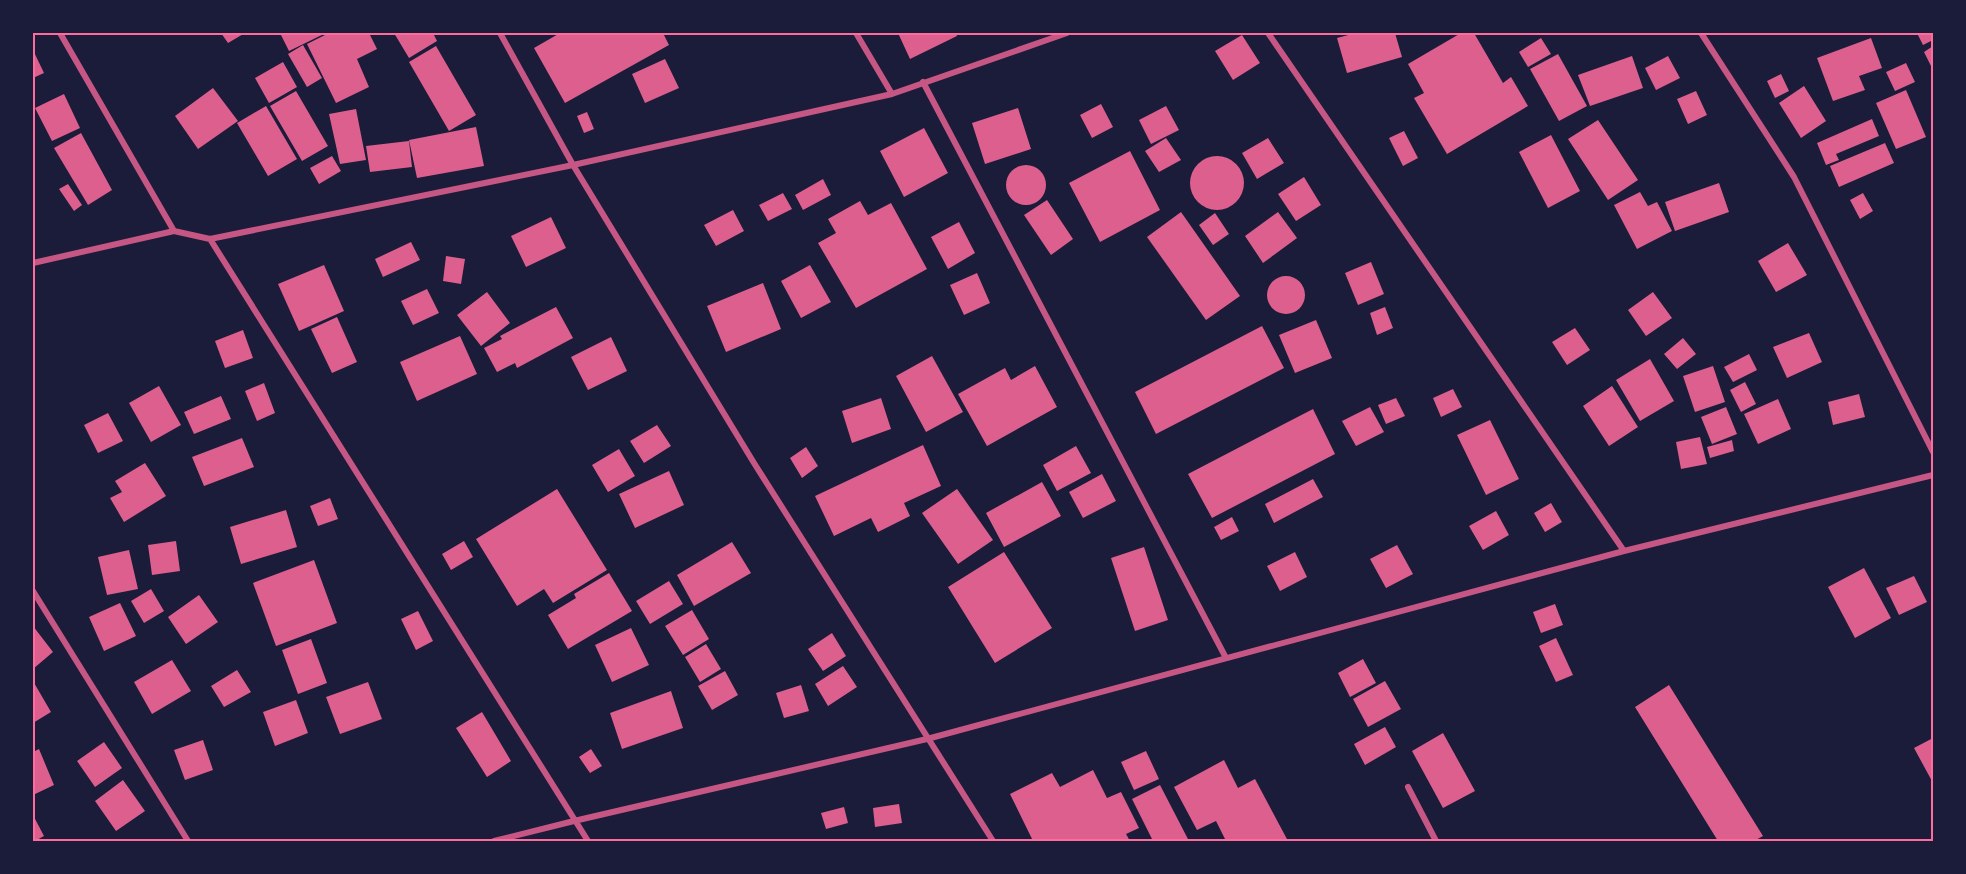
<svg xmlns="http://www.w3.org/2000/svg" width="1966" height="874" font-family="'Playfair Display',serif">
	<rect width="100%" height="100%" fill="#1b1b3a"/>
	<!-- building -->
	<path fill="#dd5f8e" d="M221,33H245L228,43Z
		M280,33H326L289,51Z
		M329,33H369L377,49L357,59L369,87L336,103L307,44Z
		M394,33H433L437,41L409,58Z
		M560,33H663L669,45L565,103L534,48Z
		M898,33H956L957,36L910,59Z
		M1356,33H1395L1402,57L1347,73L1337,38Z
		M1461,33H1474L1503,83L1511,77L1528,106L1447,154L1414,98L1424,93L1408,64Z
		M1917,33H1933V40L1923,45Z
		M1242,35L1260,63L1233,80L1215,51Z
		M1541,38L1551,54L1528,67L1519,52Z
		M1871,38L1882,68L1859,76L1865,90L1833,101L1817,58Z
		M303,45L322,78L307,87L288,54Z
		M436,46L476,115L449,131L409,62Z
		M1933,46V70L1924,52Z
		M33,50L44,73L33,78Z
		M1558,54L1587,106L1559,121L1530,69Z
		M1632,56L1643,88L1590,106L1578,75Z
		M1668,56L1680,78L1656,90L1645,68Z
		M665,59L679,88L645,103L632,74Z
		M283,62L297,87L269,103L255,78Z
		M1906,63L1915,82L1895,91L1886,72Z
		M1781,74L1789,91L1775,98L1767,81Z
		M1804,86L1826,121L1801,138L1779,103Z
		M213,88L238,121L198,149L175,116Z
		M1906,90L1926,137L1896,149L1876,103Z
		M296,91L328,146L302,161L270,106Z
		M1696,91L1707,115L1688,124L1677,99Z
		M64,94L80,128L52,141L35,108Z
		M1101,104L1113,127L1092,138L1080,115Z
		M266,106L297,159L268,176L237,123Z
		M1166,106L1179,130L1151,144L1139,120Z
		M1018,108L1031,149L985,164L972,123Z
		M356,109L366,160L340,164L329,114Z
		M587,112L594,129L584,133L577,116Z
		M1872,119L1879,136L1836,154L1839,160L1826,165L1817,143Z
		M1598,120L1638,180L1608,200L1568,139Z
		M476,127L484,166L417,178L409,140Z
		M924,128L948,173L904,197L880,151Z
		M1404,131L1418,158L1403,166L1389,138Z
		M81,133L112,190L88,205L54,148Z
		M1551,135L1580,191L1548,208L1519,152Z
		M1166,138L1181,160L1159,172L1145,151Z
		M1268,138L1284,163L1257,179L1242,153Z
		M409,141L412,167L370,172L366,146Z
		M1885,143L1894,163L1839,187L1830,166Z
		M1130,151L1160,210L1100,242L1069,183Z
		M332,156L341,171L319,184L310,168Z
		M1190 183a27 27 0 1 1 54 0a27 27 0 1 1-54 0Z
		M1006 185a20 20 0 1 1 40 0a20 20 0 1 1-40 0Z
		M1304,177L1321,205L1296,221L1278,194Z
		M823,179L831,195L803,210L795,195Z
		M1719,183L1729,212L1675,231L1665,202Z
		M68,184L82,205L74,211L59,189Z
		M1640,192L1648,206L1657,202L1672,231L1637,249L1614,205Z
		M783,193L792,209L768,221L759,205Z
		M1863,193L1873,211L1860,219L1850,200Z
		M1047,200L1073,239L1051,255L1024,215Z
		M860,201L868,215L891,203L927,269L856,308L818,243L836,233L828,219Z
		M733,210L744,231L716,246L704,225Z
		M1181,212L1240,296L1206,320L1147,237Z
		M1278,212L1297,238L1263,263L1245,236Z
		M1215,213L1229,234L1213,245L1199,225Z
		M551,217L566,248L526,267L511,236Z
		M959,222L975,253L948,269L931,237Z
		M411,242L420,260L383,277L375,259Z
		M1788,243L1807,275L1776,292L1758,261Z
		M446,256L465,259L461,284L443,281Z
		M1371,262L1384,294L1358,305L1345,273Z
		M324,265L344,311L299,331L278,284Z
		M810,265L831,302L801,318L781,281Z
		M977,273L990,303L964,315L950,285Z
		M1267 295a19 19 0 1 1 38 0a19 19 0 1 1-38 0Z
		M763,283L781,329L726,352L707,306Z
		M427,289L439,313L413,325L401,301Z
		M487,292L510,323L481,346L457,315Z
		M1653,292L1672,318L1646,336L1628,310Z
		M556,307L573,338L517,368L515,363L497,372L484,348L502,339L500,336Z
		M1385,307L1393,328L1377,335L1370,313Z
		M337,317L357,362L332,373L311,329Z
		M1316,320L1332,358L1295,373L1279,335Z
		M1262,326L1284,368L1156,434L1135,392Z
		M1575,328L1590,350L1567,365L1552,342Z
		M243,330L253,358L225,368L215,341Z
		M1809,333L1822,362L1787,378L1773,347Z
		M460,336L477,374L417,401L400,362Z
		M611,337L627,371L588,390L571,357Z
		M1683,338L1696,354L1677,369L1664,354Z
		M1749,354L1757,370L1733,382L1724,367Z
		M932,356L963,412L926,432L896,376Z
		M1650,359L1674,401L1640,421L1616,380Z
		M1035,366L1057,407L987,446L958,394L1005,368L1011,380Z
		M1713,366L1725,402L1695,412L1683,376Z
		M1745,382L1756,404L1741,412L1730,390Z
		M264,383L275,413L257,421L245,391Z
		M159,386L181,425L151,442L129,403Z
		M1612,386L1638,427L1609,446L1583,406Z
		M1453,389L1462,407L1441,417L1433,398Z
		M1859,394L1865,417L1833,425L1828,402Z
		M221,396L231,419L194,434L184,412Z
		M881,398L891,429L852,443L842,411Z
		M1396,398L1405,416L1386,424L1378,405Z
		M1778,399L1791,429L1758,444L1744,414Z
		M1370,407L1384,432L1356,446L1342,421Z
		M1726,407L1737,434L1712,444L1701,417Z
		M1313,409L1335,454L1212,518L1188,474Z
		M108,413L123,441L98,453L84,425Z
		M1490,420L1519,479L1486,495L1457,435Z
		M657,425L671,446L644,463L630,441Z
		M1700,437L1707,464L1681,469L1676,442Z
		M242,438L254,467L204,486L192,457Z
		M1732,440L1734,451L1710,458L1707,447Z
		M923,445L941,486L904,503L910,516L878,532L871,518L834,536L815,496Z
		M1076,446L1091,473L1057,491L1043,465Z
		M806,447L818,466L802,478L790,458Z
		M619,449L635,476L608,492L592,465Z
		M145,463L166,496L124,522L110,498L122,492L115,481Z
		M669,471L684,505L635,528L619,494Z
		M1102,474L1116,501L1083,518L1069,492Z
		M1313,479L1323,497L1274,523L1265,504Z
		M1042,482L1061,516L1004,547L986,513Z
		M557,489L607,570L553,603L544,589L517,606L476,539Z
		M957,489L993,540L958,564L922,513Z
		M330,498L338,519L318,526L310,506Z
		M1551,503L1562,522L1545,532L1534,513Z
		M286,510L297,547L241,564L230,527Z
		M1496,511L1509,535L1483,550L1469,526Z
		M1232,517L1239,531L1221,540L1214,527Z
		M176,541L180,571L152,575L148,545Z
		M464,541L473,557L451,570L442,554Z
		M732,542L751,573L694,606L677,575Z
		M1397,545L1413,574L1386,588L1370,559Z
		M1144,547L1168,620L1135,631L1111,558Z
		M129,550L138,589L107,595L98,557Z
		M1004,552L1052,628L995,663L948,587Z
		M1295,552L1307,577L1280,591L1267,566Z
		M314,560L337,623L276,646L253,583Z
		M1864,568L1891,618L1855,638L1828,587Z
		M609,573L632,611L568,649L548,615L576,598L574,594Z
		M1914,576L1927,602L1899,615L1886,588Z
		M669,581L683,604L650,624L636,601Z
		M151,589L164,611L144,623L131,601Z
		M199,595L218,622L186,644L168,617Z
		M120,603L136,636L104,651L89,617Z
		M1555,604L1563,625L1541,633L1533,612Z
		M692,610L709,639L683,655L665,626Z
		M418,611L433,641L416,650L401,619Z
		M33,626L53,652L33,669Z
		M631,628L649,665L612,682L595,645Z
		M832,633L846,656L823,671L808,649Z
		M1556,638L1573,675L1556,682L1539,646Z
		M311,639L327,683L298,694L282,650Z
		M706,644L721,669L700,682L685,657Z
		M1363,659L1376,683L1350,697L1338,673Z
		M172,660L191,691L152,714L134,682Z
		M843,666L857,687L828,706L815,684Z
		M237,670L251,692L224,707L211,686Z
		M725,671L738,695L712,710L698,686Z
		M33,681L51,712L33,723Z
		M1385,681L1401,709L1368,727L1353,699Z
		M368,682L382,719L340,734L326,697Z
		M801,685L809,711L784,718L776,693Z
		M1669,685L1763,836L1754,841H1718L1635,707Z
		M671,691L683,728L622,749L610,713Z
		M296,700L308,733L275,746L263,712Z
		M482,712L511,761L487,777L456,728Z
		M1385,727L1396,747L1365,765L1354,744Z
		M1443,733L1475,791L1443,808L1412,751Z
		M1933,738V783L1914,748Z
		M203,740L213,770L185,780L174,750Z
		M104,742L122,768L95,787L77,761Z
		M39,749L54,785L33,795V752Z
		M591,749L602,766L590,773L579,757Z
		M1146,751L1159,779L1134,790L1121,762Z
		M1224,760L1238,788L1255,779L1288,841H1226L1216,821L1197,830L1174,787Z
		M1093,770L1107,798L1121,792L1139,828L1126,834L1130,841H1033L1010,794L1052,773L1060,787Z
		M123,780L145,811L116,831L95,801Z
		M1160,785L1189,841H1153L1132,799Z
		M899,804L902,823L875,827L873,808Z
		M844,807L848,823L826,829L821,813Z
		M33,815L44,836L35,841H33Z"/>
	<g fill="none" stroke-linecap="round" stroke-linejoin="round">
		<!-- minor -->
		<path stroke="#c65784" stroke-width="6" d="M60,33L174,231
			M500,33L573,165L754,463L993,841
			M856,33L892,94
			M1268,33L1624,551
			M1701,33L1794,177L1933,452
			M923,82L1226,658
			M210,239L588,841
			M33,263L174,231L210,239L573,165L892,94L1067,33
			M33,591L188,841
			M1408,787L1436,841
			M494,841L574,821L927,739L1624,551L1933,475"/>
	</g>
	<!-- border -->
	<rect width="1966" height="874" fill="none" stroke="#1b1b3a" stroke-width="69"/>
	<rect x="34" y="34" width="1898" height="806" fill="none" stroke="#ff6b9d" stroke-width="2"/>
</svg>
